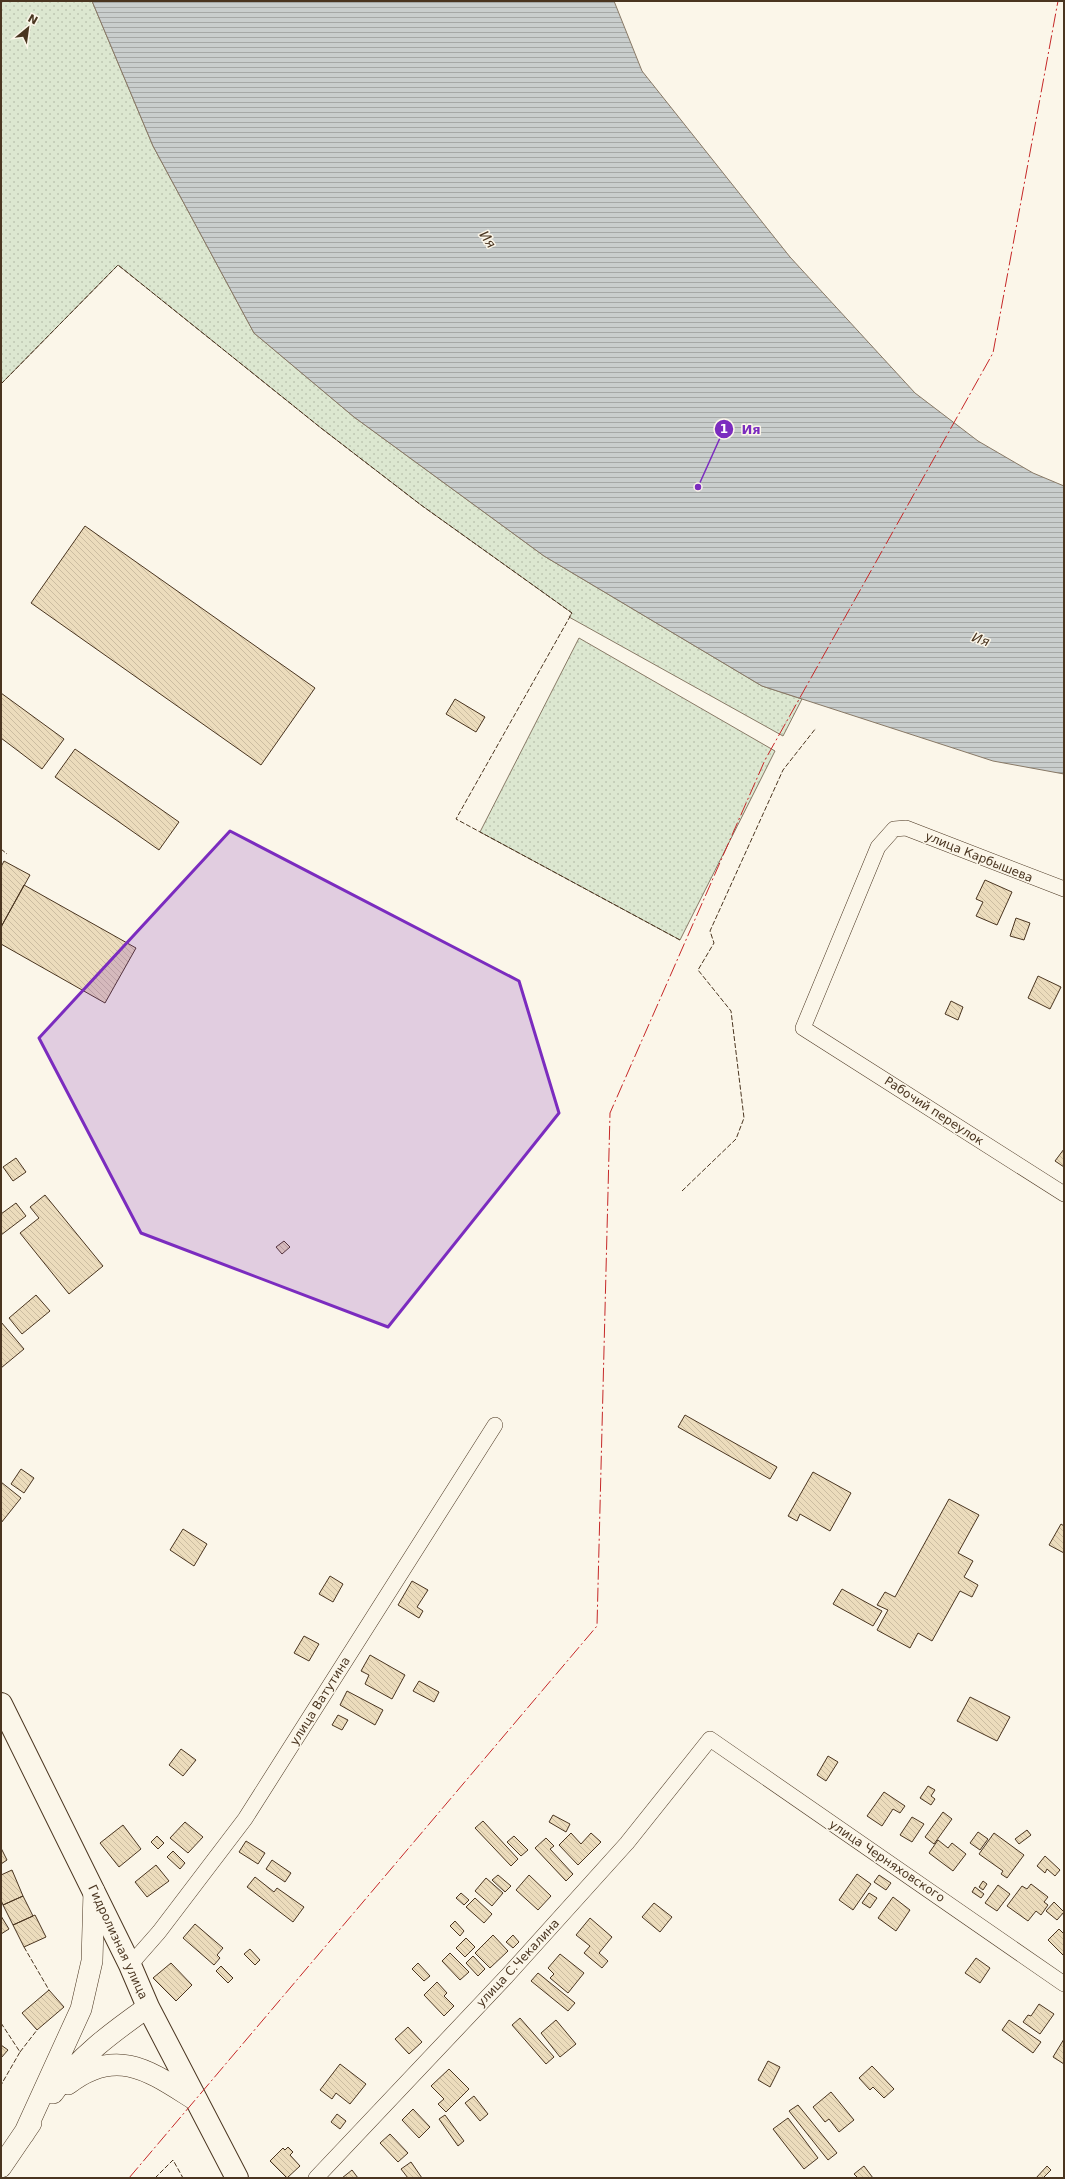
<svg xmlns="http://www.w3.org/2000/svg" width="1065" height="2179" font-family="'DejaVu Sans',sans-serif">
	<defs>
		<pattern id="grass-dots" width="8" height="8" patternUnits="userSpaceOnUse"><rect width="8" height="8" fill="#dce7d0"/><path d="M2 2h.1M6 6h.1" fill="none" stroke="#bec7b2" stroke-width="1.8" stroke-linecap="round"/></pattern>
		<pattern id="water-rules" width="6" height="5" patternUnits="userSpaceOnUse"><rect width="6" height="5" fill="#c9cecd"/><path d="M0 2.5h6" fill="none" stroke="#a5a8a6"/></pattern>
		<pattern id="building-back-hatch" width="6" height="6" patternUnits="userSpaceOnUse"><rect width="6" height="6" fill="#ecdcbc"/><path d="M-1 5l2 2M0 0l6 6M5-1l2 2" fill="none" stroke="#ccbda1"/></pattern>
	</defs>
	<rect width="100%" height="100%" fill="#fbf6e9"/>
	<!-- grass -->
	<path fill="url(#grass-dots)" stroke="#887966" d="M1,1H92L153,146L254,333L354,417L544,556L762,686L802,699L783,736L569,617L572,613L421,505L321,428L118,265L1,384Z
		M579,638L775,751L680,940L480,832Z"/>
	<!-- water -->
	<path fill="url(#water-rules)" stroke="#887966" d="M92,1H614L642,71L790,257L915,393L978,441L1033,473L1064,486V774L993,761L762,686L544,556L354,417L254,333L153,146Z"/>
	<!-- building -->
	<path fill="url(#building-back-hatch)" stroke="#4a3520" d="M85,526L315,688L261,765L31,603Z
		M1,693L64,739L42,769L1,738Z
		M455,699L485,717L476,732L446,714Z
		M75,749L179,822L159,850L55,777Z
		M4,861L30,875L1,927V867Z
		M985,880L1012,892L997,925L976,916L983,902L976,899Z
		M24,885L136,948L105,1003L1,944V927Z
		M1016,918L1030,923L1024,940L1010,936Z
		M1038,976L1061,987L1050,1009L1028,998Z
		M951,1001L963,1007L958,1020L945,1014Z
		M1064,1149V1167L1055,1161Z
		M16,1158L26,1172L13,1181L3,1167Z
		M45,1195L103,1266L69,1294L20,1233L39,1218L30,1207Z
		M16,1203L26,1216L1,1235V1214Z
		M284,1241L290,1247L282,1254L276,1247Z
		M36,1295L50,1311L22,1334L9,1318Z
		M1,1322L24,1349L1,1368Z
		M685,1415L777,1467L770,1479L678,1427Z
		M21,1469L34,1478L24,1493L11,1484Z
		M813,1472L851,1493L830,1531L800,1514L797,1521L788,1516Z
		M1,1482L21,1498L1,1523Z
		M949,1499L979,1515L958,1553L973,1561L964,1577L978,1585L972,1597L960,1591L932,1641L918,1633L910,1648L877,1630L888,1610L877,1605L885,1592L895,1597Z
		M1061,1524L1064,1526V1553L1049,1545Z
		M183,1529L207,1544L194,1566L170,1550Z
		M330,1576L343,1584L333,1602L319,1594Z
		M412,1581L428,1590L417,1607L423,1611L419,1618L398,1605Z
		M842,1589L882,1611L873,1626L833,1604Z
		M304,1636L319,1644L309,1661L294,1653Z
		M370,1655L405,1675L392,1699L365,1684L369,1675L361,1671Z
		M419,1681L439,1692L434,1702L413,1691Z
		M347,1691L383,1710L375,1725L340,1705Z
		M970,1697L1010,1717L997,1741L957,1721Z
		M338,1715L348,1720L342,1730L332,1725Z
		M181,1749L196,1760L183,1776L169,1765Z
		M828,1756L838,1762L826,1781L817,1775Z
		M928,1786L935,1790L931,1796L935,1799L931,1805L920,1798Z
		M884,1792L905,1806L900,1813L893,1809L882,1826L867,1816Z
		M943,1812L952,1819L934,1844L925,1837Z
		M553,1815L570,1824L566,1832L549,1822Z
		M912,1817L924,1824L912,1842L900,1835Z
		M483,1821L518,1859L511,1866L475,1828Z
		M185,1822L203,1837L188,1853L170,1838Z
		M123,1825L141,1849L119,1867L100,1843Z
		M1027,1830L1031,1835L1019,1844L1015,1839Z
		M978,1832L988,1839L980,1850L970,1843Z
		M571,1833L581,1844L591,1833L601,1842L578,1865L559,1845Z
		M994,1833L1024,1855L1007,1878L1001,1874L1003,1871L979,1854Z
		M157,1836L164,1843L158,1849L151,1842Z
		M514,1836L528,1850L521,1856L507,1842Z
		M546,1838L554,1846L550,1849L573,1874L566,1881L535,1848Z
		M938,1840L948,1848L952,1843L966,1854L953,1871L929,1853Z
		M246,1841L265,1853L258,1864L239,1852Z
		M1,1848L7,1860L1,1864Z
		M173,1851L185,1863L180,1869L167,1857Z
		M1045,1856L1060,1870L1055,1876L1047,1869L1045,1873L1037,1866Z
		M272,1860L291,1873L285,1882L266,1869Z
		M156,1865L169,1881L147,1897L135,1882Z
		M12,1870L23,1896L3,1905L1,1900V1875Z
		M857,1874L871,1884L853,1910L839,1900Z
		M498,1875L511,1886L505,1892L492,1880Z
		M529,1875L551,1896L538,1910L516,1890Z
		M879,1875L891,1883L886,1890L874,1882Z
		M255,1877L274,1892L277,1888L304,1907L293,1922L247,1887Z
		M486,1878L503,1893L492,1906L475,1891Z
		M983,1881L987,1884L983,1890L979,1887Z
		M1031,1884L1048,1897L1044,1902L1048,1905L1041,1915L1036,1911L1028,1921L1007,1906L1022,1886L1027,1889Z
		M998,1885L1010,1894L997,1911L985,1903Z
		M975,1887L984,1894L981,1898L972,1892Z
		M461,1893L469,1900L464,1905L456,1898Z
		M869,1893L877,1898L870,1908L862,1903Z
		M23,1896L33,1916L13,1925L3,1905Z
		M893,1897L910,1910L896,1931L878,1918Z
		M475,1898L492,1914L484,1923L466,1907Z
		M1054,1902L1064,1912L1057,1920L1046,1911Z
		M654,1903L672,1917L660,1932L642,1917Z
		M35,1915L46,1937L24,1947L13,1925Z
		M1,1916L9,1929L1,1934Z
		M590,1918L612,1937L599,1953L608,1961L602,1968L584,1953L590,1946L576,1935Z
		M455,1921L464,1931L460,1936L450,1926Z
		M195,1924L223,1948L217,1955L220,1958L214,1965L183,1938Z
		M1059,1929L1064,1934V1956L1048,1940Z
		M493,1935L508,1951L490,1968L475,1953Z
		M513,1935L519,1942L513,1948L506,1942Z
		M466,1938L475,1947L465,1957L456,1948Z
		M250,1949L260,1960L255,1965L244,1954Z
		M450,1953L469,1972L460,1980L442,1961Z
		M560,1954L584,1973L568,1993L550,1978L554,1974L548,1968Z
		M473,1956L485,1969L478,1976L466,1963Z
		M976,1958L990,1968L980,1983L965,1973Z
		M171,1963L192,1985L176,2001L153,1978Z
		M418,1963L430,1976L424,1981L412,1969Z
		M221,1966L233,1978L228,1983L216,1971Z
		M538,1973L575,2003L568,2011L531,1981Z
		M437,1982L447,1993L444,1996L454,2006L444,2016L424,1995Z
		M49,1990L64,2007L37,2030L22,2013Z
		M1039,2004L1054,2014L1040,2034L1023,2022L1028,2015L1031,2016Z
		M520,2018L554,2057L546,2064L512,2025Z
		M556,2020L576,2044L560,2057L541,2033Z
		M1009,2020L1041,2042L1033,2053L1002,2030Z
		M408,2027L422,2042L409,2054L395,2039Z
		M1064,2039V2064L1053,2057Z
		M1,2045L8,2050L1,2058Z
		M768,2061L780,2067L770,2087L758,2080Z
		M340,2064L366,2084L350,2104L336,2093L332,2099L320,2090Z
		M872,2066L894,2089L884,2098L873,2087L870,2090L859,2078Z
		M449,2069L469,2089L446,2112L438,2104L444,2099L431,2086Z
		M831,2092L854,2120L839,2132L829,2119L825,2122L813,2107Z
		M474,2096L488,2114L480,2121L465,2103Z
		M798,2105L837,2153L828,2160L789,2111Z
		M413,2109L430,2127L419,2138L402,2120Z
		M337,2114L346,2121L340,2129L331,2122Z
		M445,2115L464,2141L458,2146L439,2119Z
		M788,2118L818,2158L804,2169L773,2129Z
		M390,2134L408,2153L398,2162L380,2143Z
		M288,2147L293,2152L290,2155L300,2166L287,2178L270,2161L283,2148L285,2150Z
		M411,2162L422,2178H408L401,2169Z
		M864,2166L873,2178H858L854,2174Z
		M1047,2166L1051,2170L1043,2178H1036Z
		M352,2170L358,2178H342Z"/>
	<g fill="none" stroke-linecap="round" stroke-linejoin="round">
		<!-- street casing -->
		<g stroke="#4a3520" stroke-width="16">
			<path id="street" d="M1064,889L906,828L894,829L878,847L803,1028L1064,1194
				M130,1965L159,1932L245,1819L495,1425
				M316,2178L507,1976L627,1843L710,1739L1064,1984"/>
		</g>
		<!-- secondary casing -->
		<g stroke="#4a3520" stroke-width="22">
			<path id="secondary" d="M68,2084C118,2045 152,2073 197,2101
				M53,2093C77,2058 114,2031 148,2007
				M24,2134L81,2009L92,1961L94,1891
				M1,2167L31,2123"/>
		</g>
		<!-- highway casing -->
		<g stroke="#4a3520" stroke-width="24">
			<path id="highway" d="M1,1704L130,1965L148,2007L237,2178"/>
		</g>
		<!-- street -->
		<use href="#street" stroke="#fbf6e9" stroke-width="15"/>
		<!-- secondary -->
		<use href="#secondary" stroke="#fbf6e9" stroke-width="21"/>
		<!-- highway -->
		<use href="#highway" stroke="#fbf6e9" stroke-width="22"/>
		<!-- fence -->
		<path stroke="#4a3520" stroke-width="1" stroke-dasharray="5 2" stroke-linecap="butt" d="M1,384L118,265L321,428L421,505L572,613L456,819L680,940
			M1,849L7,854
			M682,1191L736,1139L744,1118L731,1011L698,970L714,943L710,931L783,770L816,728
			M24,1947L49,1990
			M1,2023L20,2052L1,2085
			M20,2052L37,2030
			M155,2178L173,2160L183,2178"/>
		<!-- power -->
		<path stroke="#c62828" stroke-width="1" stroke-dasharray="14 3 2 3" stroke-linecap="butt" d="M129,2178L597,1626L610,1113L765,760L993,353L1058,1"/>
	</g>
	<!-- marked area -->
	<path fill="#7b2cbf" fill-opacity="0.2" stroke="#7b2cbf" stroke-width="3" stroke-linejoin="round" d="M230,831L519,981L559,1113L388,1327L141,1233L39,1038Z"/>
	<g text-anchor="middle" stroke-width="3" stroke-linejoin="round" paint-order="stroke">
		<!-- street labels -->
		<g font-size="12" fill="#4a3520" stroke="#fbf6e9">
			<text transform="translate(979 857) rotate(22)" y="4">улица Карбышева</text>
			<text transform="translate(934 1111) rotate(33)" y="4">Рабочий переулок</text>
			<text transform="translate(320 1701) rotate(-58)" y="4">улица Ватутина</text>
			<text transform="translate(887 1861) rotate(34)" y="4">улица Черняховского</text>
			<text transform="translate(118 1942) rotate(65)" y="4">Гидролизная улица</text>
			<text transform="translate(518 1963) rotate(-47)" y="4">улица С.Чекалина</text>
		</g>
		<!-- water labels -->
		<g font-size="13" font-style="italic" fill="#4a3520" stroke="#fbf6e9">
			<text transform="translate(488 239) rotate(55)" y="5">Ия</text>
			<text transform="translate(981 639) rotate(20)" y="5">Ия</text>
		</g>
	</g>
	<!-- callouts -->
	<path fill="none" stroke="#7b2cbf" stroke-width="1.5" d="M698 487L724 429"/>
	<g fill="#7b2cbf" stroke="#fbf6e9" stroke-width="1.5">
		<circle cx="698" cy="487" r="4"/>
		<circle cx="724" cy="429" r="10"/>
	</g>
	<g font-size="12" text-anchor="middle" font-weight="bold" fill="#fff">
		<text x="724" y="433">1</text>
	</g>
	<g font-size="13" text-anchor="middle" font-weight="bold" fill="#7b2cbf" stroke="#fbf6e9" stroke-width="3" stroke-linejoin="round" paint-order="stroke">
		<text x="751" y="434">Ия</text>
	</g>
	<!-- border -->
	<rect width="1065" height="2179" fill="none" stroke="#4a3520" stroke-width="4"/>
	<!-- north arrow -->
	<g transform="translate(28 28) rotate(29)" stroke="#fbf6e9" stroke-width="3" paint-order="stroke">
	<path d="M0-3L7 15L0 10L-7 15Z" fill="#4a3520"/>
	<text y="-6" font-size="11" font-weight="bold" text-anchor="middle" fill="#4a3520">N</text>
	</g>
</svg>
